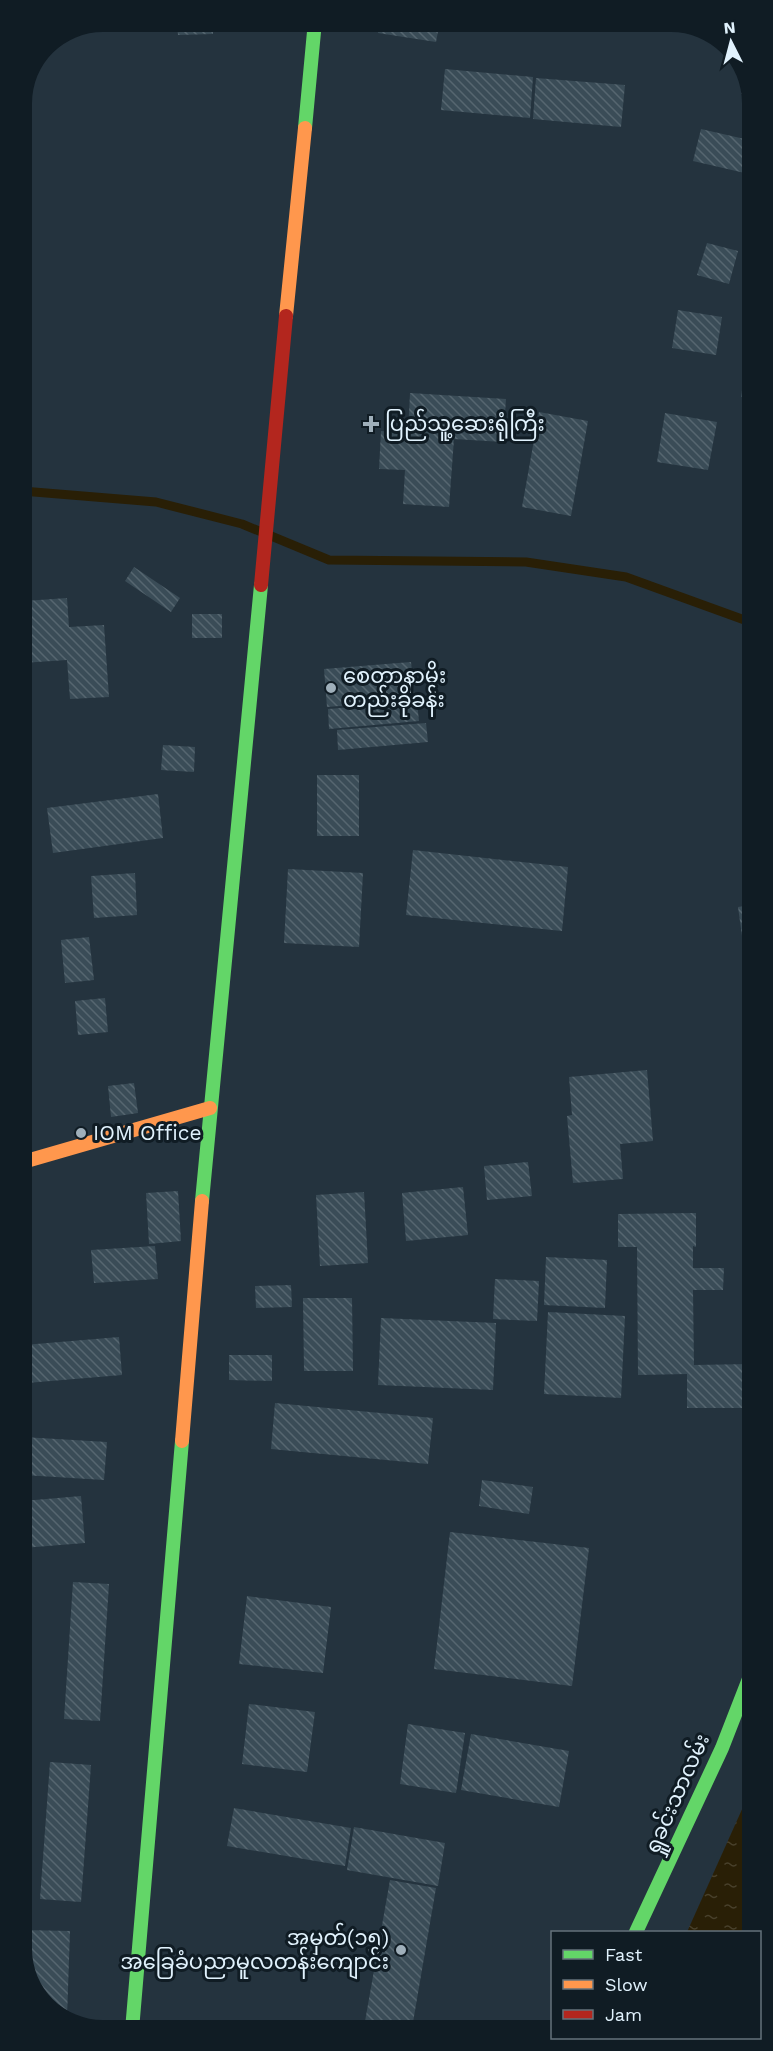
<svg xmlns="http://www.w3.org/2000/svg" width="773" height="2051" font-family="'Work Sans','Noto Sans Myanmar',sans-serif">
	<defs>
		<pattern id="water-ripples" width="26" height="14" patternUnits="userSpaceOnUse" patternTransform="scale(1.5)"><rect width="26" height="14" fill="#291f06"/><path d="M2 4q2-2 4 0t4 0M15 11q2-2 4 0t4 0" fill="none" stroke="#48402b"/></pattern>
		<pattern id="building-back-hatch" width="6" height="6" patternUnits="userSpaceOnUse" patternTransform="scale(1.5)"><rect width="6" height="6" fill="#3a4c57"/><path d="M-1 5l2 2M0 0l6 6M5-1l2 2" fill="none" stroke="#566670"/></pattern>
	</defs>
	<rect width="100%" height="100%" fill="#24333e"/>
	<!-- water -->
	<path fill="url(#water-ripples)" d="M752,1787V1932H687Z"/>
	<g fill="none" stroke-linecap="round" stroke-linejoin="round">
		<!-- stream -->
		<path stroke="#291f06" stroke-width="9" d="M22,491L156,502L242,524L329,560L526,562L626,577L750,622"/>
	</g>
	<!-- building -->
	<path fill="url(#building-back-hatch)" d="M177,21H213V34L178,35Z
		M380,21H440L436,42L378,33Z
		M529,21H597L596,31L529,23Z
		M445,69L533,77L530,118L441,110Z
		M745,74L749,81V95L741,94Z
		M536,78L625,85L621,127L533,119Z
		M701,129L749,140V174L693,161Z
		M707,243L738,251L729,284L697,275Z
		M678,310L722,317L716,355L672,348Z
		M748,352H750V398L741,397Z
		M410,393L506,399L503,442L454,439L449,507L403,504L405,470L379,469L381,431L408,433Z
		M539,412L588,421L571,516L522,507Z
		M665,413L717,422L708,470L657,462Z
		M134,567L180,598L171,612L125,581Z
		M67,598L69,627L104,625L109,697L70,699L67,660L22,663V623H26L25,601Z
		M192,614H222V638H192Z
		M411,662L415,700L327,707L324,669Z
		M417,702L419,721L329,729L328,709Z
		M426,723L428,742L338,750L337,730Z
		M163,745L195,747L194,772L161,770Z
		M317,775H359V836H317Z
		M158,794L163,838L53,853L47,808Z
		M413,850L568,867L562,931L406,915Z
		M288,869L363,873L359,947L284,943Z
		M135,873L137,915L94,918L91,876Z
		M750,905L751,986H749L738,907Z
		M89,937L94,980L65,983L61,940Z
		M105,998L108,1032L78,1035L75,1001Z
		M647,1070L653,1141L620,1144L623,1179L573,1183L567,1116L572,1115L569,1077Z
		M134,1083L138,1113L111,1117L108,1086Z
		M528,1162L532,1196L487,1200L484,1166Z
		M463,1187L468,1235L406,1241L402,1193Z
		M178,1191L181,1241L149,1244L146,1193Z
		M364,1192L368,1263L320,1266L316,1195Z
		M696,1213V1247L693,1246V1268H724L723,1290H693L694,1365L751,1364V1408H687V1374L638,1375L637,1247H618V1214Z
		M155,1246L158,1279L94,1283L91,1250Z
		M546,1257L607,1260L605,1308L544,1305Z
		M495,1279L539,1281L537,1321L493,1319Z
		M291,1285L292,1307L256,1308L255,1286Z
		M303,1298H352L353,1371H304Z
		M548,1312L625,1316L621,1398L544,1394Z
		M381,1318L496,1323L493,1390L378,1385Z
		M119,1337L122,1375L27,1383L24,1345Z
		M229,1355H272V1381L229,1380Z
		M275,1403L433,1418L428,1464L271,1449Z
		M23,1437L107,1442L104,1480L23,1475Z
		M482,1480L533,1487L529,1514L479,1506Z
		M81,1496L85,1543L23,1548V1501Z
		M450,1532L589,1548L572,1686L434,1669Z
		M73,1582L109,1584L100,1721L64,1719Z
		M247,1596L331,1607L323,1673L239,1664Z
		M249,1704L315,1712L307,1772L242,1764Z
		M408,1724L465,1733L456,1793L400,1784Z
		M471,1734L569,1751L559,1807L461,1790Z
		M50,1762L91,1765L81,1902L40,1899Z
		M234,1808L351,1828L345,1866L227,1846Z
		M354,1827L445,1843L438,1886L347,1870Z
		M390,1880L436,1888L412,2028L364,2027Z
		M24,1930L70,1931L67,2018L49,2010L24,1970Z"/>
	<g fill="none" stroke-linecap="round" stroke-linejoin="round">
		<!-- fast -->
		<path stroke="#63d668" stroke-width="14" d="M305,128L315,21
			M202,1201L261,585
			M636,1932L722,1748L752,1671
			M132,2030L182,1441"/>
		<!-- slow -->
		<path stroke="#ff974d" stroke-width="14" d="M286,316L305,128
			M23,1162L210,1108
			M182,1441L202,1201"/>
		<!-- jam -->
		<path stroke="#b3261e" stroke-width="14" d="M261,585L286,316"/>
	</g>
	<!-- markers -->
	<g fill="#9fafba" stroke="#101c24" stroke-width="2">
		<path d="M368 415h6v6h6v6h-6v6h-6v-6h-6v-6h6z"/>
		<circle cx="331" cy="688" r="6"/>
		<circle cx="81" cy="1133" r="6"/>
		<circle cx="401" cy="1950" r="6"/>
	</g>
	<g text-anchor="middle" stroke-width="6" stroke-linejoin="round" paint-order="stroke">
		<!-- poi labels -->
		<g font-size="21" fill="#e1f2fd" stroke="#101c24" text-anchor="start">
			<text x="385" y="431">ပြည်သူ့ဆေးရုံကြီး</text>
			<text x="343" y="683">စေတာနာမိုး<tspan x="343" dy="24">တည်းခိုခန်း</tspan></text>
			<text x="93" y="1140">IOM Office</text>
			<text x="389" y="1945" text-anchor="end">အမှတ်(၁၅)<tspan x="389" dy="24">အခြေခံပညာမူလတန်းကျောင်း</tspan></text>
		</g>
		<!-- street labels -->
		<g font-size="21" fill="#e1f2fd" stroke="#101c24">
			<text transform="translate(677 1794) rotate(-66)" y="7">ရှုခင်းသာလမ်း</text>
		</g>
	</g>
	<!-- crop -->
	<path d="M0 0H773V2051H0ZM103 32H671A71 71 0 0 1 742 103V1949A71 71 0 0 1 671 2020H103A71 71 0 0 1 32 1949V103A71 71 0 0 1 103 32Z" fill="#101c24" fill-rule="evenodd"/>
	<!-- legend -->
	<rect x="551" y="1931" width="210" height="108" fill="#101c24" stroke="#64727b" stroke-width="1.5"/>
	<rect x="563" y="1950" width="30" height="9" fill="#63d668" stroke="#64727b" stroke-width="1.5"/>
	<text x="605" y="1961" font-size="18" fill="#e1f2fd">Fast</text>
	<rect x="563" y="1980" width="30" height="9" fill="#ff974d" stroke="#64727b" stroke-width="1.5"/>
	<text x="605" y="1991" font-size="18" fill="#e1f2fd">Slow</text>
	<rect x="563" y="2010" width="30" height="9" fill="#b3261e" stroke="#64727b" stroke-width="1.5"/>
	<text x="605" y="2021" font-size="18" fill="#e1f2fd">Jam</text>
	<!-- north arrow -->
	<g transform="translate(731 42) rotate(354)" stroke="#101c24" stroke-width="4.5" paint-order="stroke">
	<path d="M0-4.5L10 22L0 15L-10 22Z" fill="#e1f2fd"/>
	<text y="-9" font-size="16" font-weight="bold" text-anchor="middle" fill="#e1f2fd">N</text>
	</g>
</svg>
